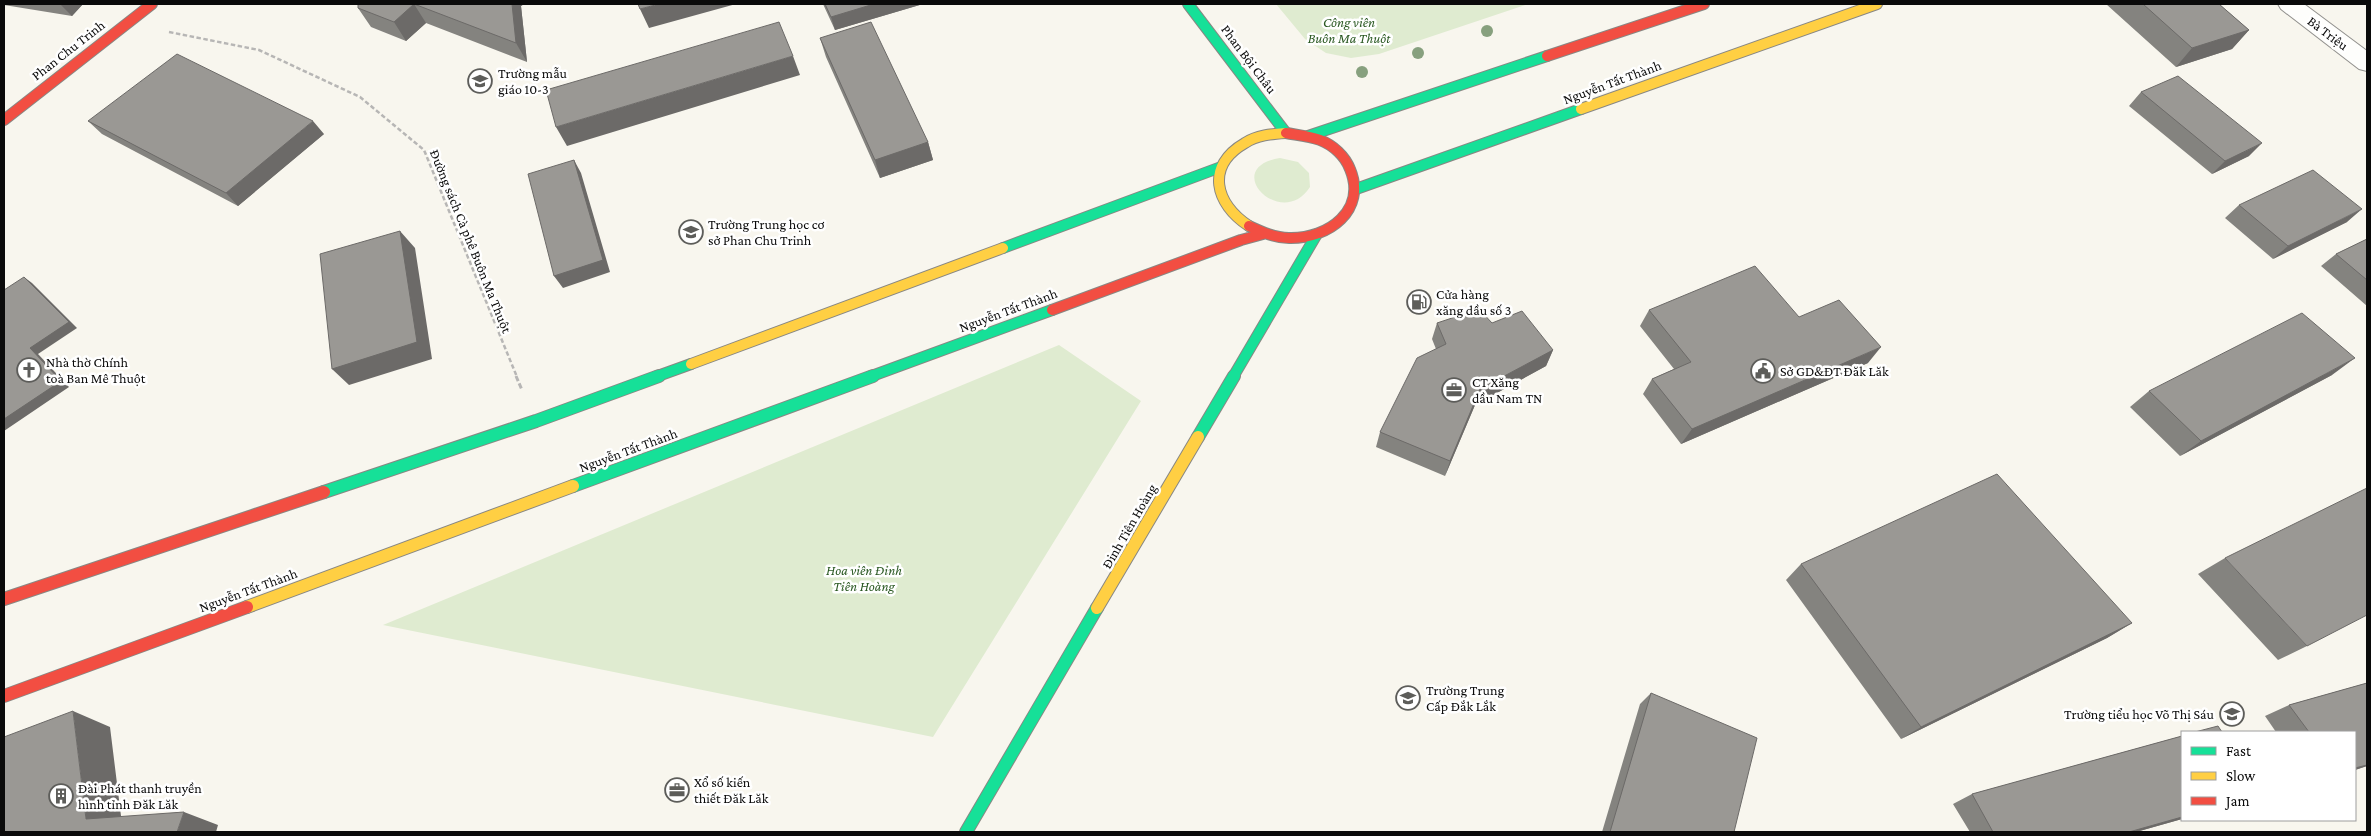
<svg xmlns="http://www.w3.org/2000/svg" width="2371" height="836" font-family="'Crimson Pro',serif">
	<rect width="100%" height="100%" fill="#f8f6ee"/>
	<!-- green -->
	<path fill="#dfebd0" d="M1276,4H1528L1379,54L1351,58L1326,53L1305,39Z
		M1280,158L1298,162L1309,173L1310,187C1282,231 1219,168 1280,158Z
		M1059,345L1141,401L933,737L383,625Z"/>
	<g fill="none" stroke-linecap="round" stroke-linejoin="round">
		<!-- street casing -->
		<g stroke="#91908d" stroke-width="2">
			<path id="street" d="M2278,4H2304L2367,51V71L2359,69L2281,9Z"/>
		</g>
		<!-- fast-far1 casing -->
		<g stroke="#888783" stroke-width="12">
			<path id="fast-far1" d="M1188,4L1286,133
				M1308,136L1547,56
				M1356,189L1581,109
				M1003,248L1221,167
				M655,377L691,364
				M869,377L1052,310
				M1233,377L1317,234"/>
		</g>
		<!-- fast casing -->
		<g stroke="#888783" stroke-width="14">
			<path id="fast" d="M1198,437L1234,376
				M573,486L873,376
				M324,492L536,421L659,376
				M966,832L1097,608"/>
		</g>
		<!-- slow-far1 casing -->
		<g stroke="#888783" stroke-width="12">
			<path id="slow-far1" d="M1581,109L1877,4
				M1249,226C1215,204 1205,166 1245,143C1257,135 1272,134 1286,133
				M691,364L1003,248"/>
		</g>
		<!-- slow casing -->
		<g stroke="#888783" stroke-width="14">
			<path id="slow" d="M247,607L573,486
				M1097,608L1198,437"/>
		</g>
		<!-- jam-far1 casing -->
		<g stroke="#888783" stroke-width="12">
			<path id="jam-far1" d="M1547,56L1704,4
				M4,120L152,4
				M1249,226C1262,232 1275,238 1289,238C1329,239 1367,210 1350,169C1345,156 1333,145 1320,140C1309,136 1297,135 1286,133
				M1052,310L1241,240L1263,234"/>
		</g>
		<!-- jam casing -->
		<g stroke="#888783" stroke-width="14">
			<path id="jam" d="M4,599L324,492
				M4,696L247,607"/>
		</g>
		<!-- path-far1 -->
		<path stroke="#b7b6b5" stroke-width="2.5" stroke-dasharray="4.5 2.5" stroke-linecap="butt" d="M169,32L259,50L360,97L424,150L517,377"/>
		<!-- path -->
		<path stroke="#b7b6b5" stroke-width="3" stroke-dasharray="5.5 2.5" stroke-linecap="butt" d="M516,376L522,390"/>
		<!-- street -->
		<use href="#street" fill="#fefefc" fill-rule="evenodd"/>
		<!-- fast-far1 -->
		<use href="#fast-far1" stroke="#16e098" stroke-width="10"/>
		<!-- fast -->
		<use href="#fast" stroke="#16e098" stroke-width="12"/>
		<!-- slow-far1 -->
		<use href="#slow-far1" stroke="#ffcf43" stroke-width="10"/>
		<!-- slow -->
		<use href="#slow" stroke="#ffcf43" stroke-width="12"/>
		<!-- jam-far1 -->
		<use href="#jam-far1" stroke="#f24e42" stroke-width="10"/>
		<!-- jam -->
		<use href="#jam" stroke="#f24e42" stroke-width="12"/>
	</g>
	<!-- trees -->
	<g fill="#87a07e">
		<circle cx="1487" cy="31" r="6"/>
		<circle cx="1418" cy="53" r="6"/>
		<circle cx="1362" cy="72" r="6"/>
	</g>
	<!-- wall -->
	<path fill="#84837f" d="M4,4H83L72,16L4,5Z
		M358,4H524L521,6L527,62L426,23L406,41L371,27L358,8Z
		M823,4H923L835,30Z
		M2106,4H2219L2249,30L2232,49L2176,67Z
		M820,38L928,142L933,160L880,178L826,57Z
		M2141,92L2249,156L2212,174L2129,106Z
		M88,121L324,134L238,206L102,134Z
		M2239,205L2347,222L2273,259L2225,218Z
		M2367,239V306L2321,266L2336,254Z
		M1649,310L1799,317L1868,363L1681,444L1643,394L1652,379L1674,369L1640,326Z
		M1437,323H1492L1553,350L1546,366L1475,405L1445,476L1376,447L1380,432L1436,349L1432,339Z
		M2332,375L2180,456L2130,407L2149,391Z
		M2225,558L2307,646L2278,660L2198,574Z
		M1801,564L2132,623L2107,638L1901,739L1786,580Z
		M2367,683V766L2355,770V732H2276L2265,716L2289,705Z
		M1651,693L1734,832H1602L1640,704Z
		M2182,736V819L2136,832H1970L1953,804L1972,794Z"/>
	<!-- shaded-wall -->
	<path fill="#6c6a68" d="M60,4H83L72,16Z
		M414,4L426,23L406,41L394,22Z
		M512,4H524L521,6L527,62L516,43Z
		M659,4H736L649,28L640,9Z
		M874,4H923L835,30L831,17Z
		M2249,30L2232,49L2176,67L2192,48Z
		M793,56L800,75L567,146L556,127Z
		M313,121L324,134L238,206L226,193Z
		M928,142L933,160L880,178L875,160Z
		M2262,143L2249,156L2212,174L2225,161Z
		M574,160L581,173L610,272L563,288L554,276Z
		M2362,209L2347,222L2273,259L2288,246Z
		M400,231L415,248L432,359L349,385L332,369Z
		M24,277L32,283L77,328L38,354L69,387L4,431V419L30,348Z
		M1881,347L1868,363L1681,444L1692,429Z
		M1553,350L1546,366L1475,405L1445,476L1450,461L1480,389Z
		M2355,358L2332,375L2180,456L2201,441Z
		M2132,623L2107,638L1901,739L1921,727Z
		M73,711L110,727L123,832L86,819Z
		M2367,765V766L2355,770V768Z
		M184,812L218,825L216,832H177Z
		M2182,817V819L2136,832H2129Z"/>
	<!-- building -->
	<path fill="#9a9894" stroke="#6c6a68" d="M358,4H414L394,22L358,8Z
		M414,4H512L516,43Z
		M638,4H659L640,9Z
		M825,4H874L831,17Z
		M2143,4H2219L2249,30L2192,48Z
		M779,22L793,56L556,127L546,90Z
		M871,22L928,142L875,160L820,38Z
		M177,54L313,121L226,193L88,121Z
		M2178,76L2262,143L2225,161L2141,92Z
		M574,160L603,260L554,276L528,174Z
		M2313,170L2362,209L2288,246L2239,205Z
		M400,231L417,342L332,369L320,254Z
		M2367,239V280L2336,254Z
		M1755,266L1799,317L1839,300L1881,347L1692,429L1652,379L1691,362L1649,310Z
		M24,277L69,322L30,348L61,381L4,419V290Z
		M1479,309L1492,323L1522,311L1553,350L1480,389L1450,461L1380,432L1417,358L1446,344L1437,323Z
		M2302,313L2355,358L2201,441L2149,391Z
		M1997,474L2132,623L1921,727L1801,564Z
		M2367,488V615L2307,646L2225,558Z
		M2367,683V765L2355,768V732H2309L2289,705Z
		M1651,693L1757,738L1734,832H1610Z
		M73,711L86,819L184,812L177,832H4V737Z
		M2218,726L2222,732H2195Z
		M2182,736V817L2129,832H1993L1972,794Z"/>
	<!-- icons -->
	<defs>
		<g id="school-ring" transform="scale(1.25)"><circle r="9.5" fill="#fff" stroke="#5d5d5a" stroke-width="1.5"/><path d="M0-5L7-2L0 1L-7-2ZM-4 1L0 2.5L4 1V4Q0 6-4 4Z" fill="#5d5d5a"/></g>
		<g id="fuel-ring" transform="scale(1.25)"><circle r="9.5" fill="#fff" stroke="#5d5d5a" stroke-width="1.5"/><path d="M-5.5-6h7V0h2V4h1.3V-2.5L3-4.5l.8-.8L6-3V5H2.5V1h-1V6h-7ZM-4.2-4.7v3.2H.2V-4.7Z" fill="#5d5d5a"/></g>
		<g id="church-ring" transform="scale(1.25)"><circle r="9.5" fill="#fff" stroke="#5d5d5a" stroke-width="1.5"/><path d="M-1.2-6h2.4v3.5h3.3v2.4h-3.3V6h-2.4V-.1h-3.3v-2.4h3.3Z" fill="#5d5d5a"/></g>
		<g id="civic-ring" transform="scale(1.25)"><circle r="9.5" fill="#fff" stroke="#5d5d5a" stroke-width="1.5"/><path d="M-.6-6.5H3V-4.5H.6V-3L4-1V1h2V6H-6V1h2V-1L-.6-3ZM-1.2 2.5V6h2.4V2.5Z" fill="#5d5d5a"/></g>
		<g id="office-ring" transform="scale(1.25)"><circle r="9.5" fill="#fff" stroke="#5d5d5a" stroke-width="1.5"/><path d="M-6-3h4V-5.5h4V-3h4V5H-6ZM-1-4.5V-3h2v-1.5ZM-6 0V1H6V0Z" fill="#5d5d5a"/></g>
		<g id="building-ring" transform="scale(1.25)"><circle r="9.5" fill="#fff" stroke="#5d5d5a" stroke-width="1.5"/><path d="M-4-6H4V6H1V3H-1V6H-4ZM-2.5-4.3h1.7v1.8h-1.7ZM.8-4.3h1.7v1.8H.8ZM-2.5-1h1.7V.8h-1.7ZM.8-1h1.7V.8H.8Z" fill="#5d5d5a"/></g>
	</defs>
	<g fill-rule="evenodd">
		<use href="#school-ring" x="480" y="81"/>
		<use href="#school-ring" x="691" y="232"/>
		<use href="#fuel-ring" x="1419" y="302"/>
		<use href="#church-ring" x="29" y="370"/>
		<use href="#civic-ring" x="1763" y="371"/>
		<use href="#office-ring" x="1454" y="390"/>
		<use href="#school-ring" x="1408" y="698"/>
		<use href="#school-ring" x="2232" y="714"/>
		<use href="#office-ring" x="677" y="790"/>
		<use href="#building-ring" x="61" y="796"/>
	</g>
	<g text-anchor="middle" stroke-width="5" stroke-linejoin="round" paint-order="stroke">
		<!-- park labels -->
		<g font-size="14" font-style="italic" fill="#2b5923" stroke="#fff">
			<text x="1349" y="27">Công viên<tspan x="1349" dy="16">Buôn Ma Thuột</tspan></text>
			<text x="864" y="575">Hoa viên Đinh<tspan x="864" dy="16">Tiên Hoàng</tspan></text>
		</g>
		<!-- street labels -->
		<g font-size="14" fill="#0a0a0a" stroke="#fff">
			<text transform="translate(2328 33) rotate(37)" y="5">Bà Triệu</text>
			<text transform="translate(68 50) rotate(-38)" y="5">Phan Chu Trinh</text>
			<text transform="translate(1249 59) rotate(53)" y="5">Phan Bội Châu</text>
			<text transform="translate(1612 82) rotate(-20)" y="5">Nguyễn Tất Thành</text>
			<text transform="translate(471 241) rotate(68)" y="5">Đường sách Cà phê Buôn Ma Thuột</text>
			<text transform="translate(1008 310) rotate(-20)" y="5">Nguyễn Tất Thành</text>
			<text transform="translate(628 450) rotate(-20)" y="5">Nguyễn Tất Thành</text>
			<text transform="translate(1129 526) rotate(-60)" y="5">Đinh Tiên Hoàng</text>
			<text transform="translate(248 590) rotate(-20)" y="5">Nguyễn Tất Thành</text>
		</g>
		<!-- poi labels -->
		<g font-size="14" fill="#0a0a0a" stroke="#fff" text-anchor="start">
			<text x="498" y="78">Trường mẫu<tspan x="498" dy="16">giáo 10-3</tspan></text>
			<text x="708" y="229">Trường Trung học cơ<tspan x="708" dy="16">sở Phan Chu Trinh</tspan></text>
			<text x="1436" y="299">Cửa hàng<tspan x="1436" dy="16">xăng dầu số 3</tspan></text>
			<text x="46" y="367">Nhà thờ Chính<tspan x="46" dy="16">toà Ban Mê Thuột</tspan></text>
			<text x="1780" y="376">Sở GD&amp;ĐT Đăk Lăk</text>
			<text x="1472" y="387">CT Xăng<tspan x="1472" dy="16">dầu Nam TN</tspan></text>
			<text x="1426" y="695">Trường Trung<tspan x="1426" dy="16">Cấp Đắk Lắk</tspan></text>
			<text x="2214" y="719" text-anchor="end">Trường tiểu học Võ Thị Sáu</text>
			<text x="694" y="787">Xổ số kiến<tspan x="694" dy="16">thiết Đăk Lăk</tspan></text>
			<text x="78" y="793">Đài Phát thanh truyền<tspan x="78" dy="16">hình tỉnh Đăk Lăk</tspan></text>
		</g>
	</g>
	<!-- border -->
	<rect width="2371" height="836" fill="none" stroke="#0a0a0a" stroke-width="10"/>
	<!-- legend -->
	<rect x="2181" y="731" width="175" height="90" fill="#ffffff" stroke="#9d9d9d"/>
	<rect x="2191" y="747" width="25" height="8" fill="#16e098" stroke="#9d9d9d"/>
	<text x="2226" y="756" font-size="15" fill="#0a0a0a">Fast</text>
	<rect x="2191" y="772" width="25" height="8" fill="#ffcf43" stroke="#9d9d9d"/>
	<text x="2226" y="781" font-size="15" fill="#0a0a0a">Slow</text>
	<rect x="2191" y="797" width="25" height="8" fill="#f24e42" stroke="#9d9d9d"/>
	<text x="2226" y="806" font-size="15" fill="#0a0a0a">Jam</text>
</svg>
